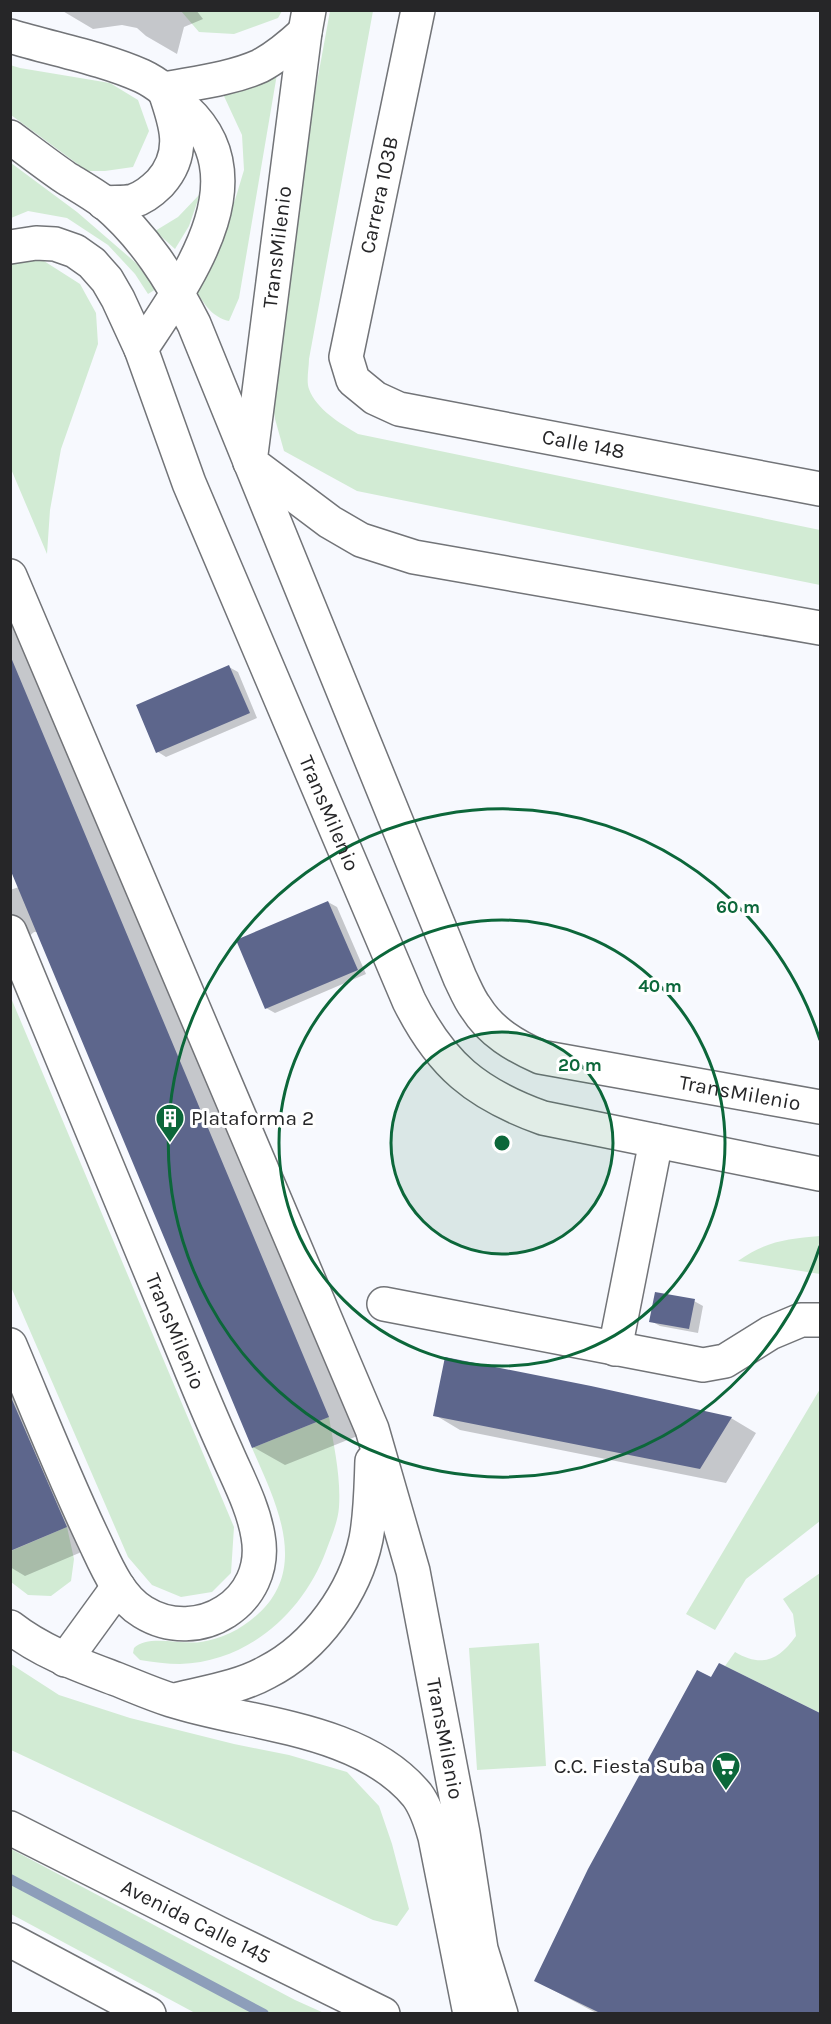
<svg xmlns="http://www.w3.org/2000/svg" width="831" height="2024" font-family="Karla,sans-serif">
	<rect width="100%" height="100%" fill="#f7f9fe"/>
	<!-- green -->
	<path fill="#d2ebd4" d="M181,11H282L278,18L234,34L199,32Z
		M330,11H373L309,359C309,368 306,381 309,389C316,409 341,424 358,434L820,530V585L357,491L284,451L275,419L270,386L271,334Z
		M10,65L20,68L110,83L138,100L149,131L133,167L105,171H87L11,115Z
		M277,74L239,298L229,321C212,317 205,305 196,291L235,200L244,170L242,135L223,94Z
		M11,163L77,212L136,263L156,289L148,294L135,274L108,245L67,218L28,211L11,218Z
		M200,194L189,226L175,249L155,231L178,217Z
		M15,260L44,261L80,284L96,313L98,344L61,449L50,510L47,554L11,469L10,263Z
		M11,998L234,1527L231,1573L212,1592L181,1597L152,1585L128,1557L11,1287Z
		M820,1236V1274L738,1261C766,1241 787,1239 820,1236Z
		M820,1389V1521L746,1579L715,1630L686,1614Z
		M329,1417C334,1447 341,1477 339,1507C338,1522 331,1537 326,1551C303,1613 248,1662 180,1664C167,1664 153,1662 140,1660L133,1653L134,1648C148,1634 181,1645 201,1642C222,1639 242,1629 258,1614C310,1567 275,1501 252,1448Z
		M67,1527L74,1559L71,1581L51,1596L28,1595L11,1582V1551Z
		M820,1573V1713L725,1666L735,1652C762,1668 779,1660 796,1636L793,1614L783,1599Z
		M539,1643L546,1766L477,1770L469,1648Z
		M11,1664L59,1695L130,1718L234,1744L289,1755L347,1772L379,1806L392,1844L409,1909L397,1926L373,1920L11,1750Z
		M11,1849L295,2000L324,2013H195L11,1914Z"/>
	<!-- shadow -->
	<path fill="#0003" d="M196,10L203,19L184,27L177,54L146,36L137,28L122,25L93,29L61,10Z
		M10,599L360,1435L285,1465L253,1447L38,932H34L26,939L10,959V890L19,887L10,866Z
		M229,667L238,672L257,718L166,757L158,752Z
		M328,902L337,907L366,974L275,1013L266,1008Z
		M694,1301L703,1306L698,1333L660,1326L651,1321Z
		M10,1339L98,1545L25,1576L10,1567Z
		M435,1415L731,1418L756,1433L726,1483L460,1430Z
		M720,1665L820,1715V2014H598L536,1981Z"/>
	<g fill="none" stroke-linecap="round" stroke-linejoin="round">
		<!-- stream -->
		<path stroke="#8d9eba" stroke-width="10" d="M10,1879L264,2014"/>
	</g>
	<!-- building -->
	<path fill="#5d668c" d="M10,655L329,1417L252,1448L10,869Z
		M229,665L250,713L156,753L136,705Z
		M328,901L358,970L265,1009L236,940Z
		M655,1292L695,1299L689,1329L649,1322Z
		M445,1357L591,1386L732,1417L700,1469L433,1416Z
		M10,1395L67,1527L10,1551Z
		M719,1663L820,1713V2013H600L534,1981L588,1869L697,1670L711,1677Z"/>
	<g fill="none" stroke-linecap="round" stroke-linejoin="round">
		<!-- minor casing -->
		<g stroke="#727478" stroke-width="36">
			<g id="minor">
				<path d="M309,10L305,32L250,462L330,522L361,540L414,557L820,628"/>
				<path id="s1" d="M418,10L346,357L353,380L375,398L399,409L820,489"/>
				<path d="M10,36C52,49 102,58 142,76C159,84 172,96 185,109C262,180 185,282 141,349"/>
				<path id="s2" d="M10,137C29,151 47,165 66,178C79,186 93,194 105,203C144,236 171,279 194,324L460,978C465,988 469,999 476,1008C491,1032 515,1046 540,1057L820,1107"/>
				<path d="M104,203C113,202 124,203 133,201C143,198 153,190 160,183C187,153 176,123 164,89C195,83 231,79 260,66C277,57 291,45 305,32"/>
				<path id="s3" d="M10,247L36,243L55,244L75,251L92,263L107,280L118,299L141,349L189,483L409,1001C441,1065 476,1094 543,1118L820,1174"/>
				<path id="s4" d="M10,576L372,1429L413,1571L463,1833L481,1949L501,2014"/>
				<path id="s5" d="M10,932C69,1074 127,1216 186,1357C199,1389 212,1420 226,1451C238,1479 253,1506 258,1536C270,1602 198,1646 143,1612C118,1597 105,1563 93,1538C63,1475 37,1409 10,1345"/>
				<path d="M384,1304L703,1365L725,1361L770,1333L801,1320H820"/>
				<path d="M615,1349L656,1141"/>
				<path d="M10,1627C42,1652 79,1665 116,1679C134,1686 152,1694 171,1700C249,1725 361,1727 417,1795C426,1807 431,1823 435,1837L470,2014"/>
				<path d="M65,1660L118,1587"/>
				<path d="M179,1699C208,1692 240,1687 267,1672C316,1647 355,1592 366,1539C371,1513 371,1486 372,1461"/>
			</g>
		</g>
		<!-- major casing -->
		<g stroke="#727478" stroke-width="36">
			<g id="major">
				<path id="s6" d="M10,1828L218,1933L383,2014"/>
				<path d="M10,1940L149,2014"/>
			</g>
		</g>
		<!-- minor -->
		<use href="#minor" stroke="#fff" stroke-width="33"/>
		<!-- major -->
		<use href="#major" stroke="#fff" stroke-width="33"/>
	</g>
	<!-- distance rings -->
	<circle cx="502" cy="1143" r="111" fill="#0c673a" fill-opacity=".12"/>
	<g fill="none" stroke="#0c673a" stroke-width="3">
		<circle cx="502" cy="1143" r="111"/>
		<circle cx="502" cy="1143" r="223"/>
		<path d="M820 1246A334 334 0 1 1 820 1040"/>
	</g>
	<!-- icons -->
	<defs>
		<g id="building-pin" transform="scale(1.5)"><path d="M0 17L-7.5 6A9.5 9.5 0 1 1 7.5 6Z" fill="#0c673a" stroke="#fff"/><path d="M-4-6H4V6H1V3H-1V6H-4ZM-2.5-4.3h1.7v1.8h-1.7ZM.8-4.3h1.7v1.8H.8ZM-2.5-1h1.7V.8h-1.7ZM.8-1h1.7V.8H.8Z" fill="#fff"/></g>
		<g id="supermarket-pin" transform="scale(1.5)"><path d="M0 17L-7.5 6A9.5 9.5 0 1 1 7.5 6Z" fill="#0c673a" stroke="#fff"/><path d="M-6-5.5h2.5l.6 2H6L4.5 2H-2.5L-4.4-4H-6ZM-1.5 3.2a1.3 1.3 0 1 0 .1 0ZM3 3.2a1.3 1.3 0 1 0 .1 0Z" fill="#fff"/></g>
	</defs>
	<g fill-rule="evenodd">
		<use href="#building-pin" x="170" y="1118"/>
		<use href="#supermarket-pin" x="726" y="1766"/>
	</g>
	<g text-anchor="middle" stroke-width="6" stroke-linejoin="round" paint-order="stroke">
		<!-- street labels -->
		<g font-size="21" fill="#262628" stroke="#fff">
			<text transform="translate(379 195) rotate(-78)" y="7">Carrera 103B</text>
			<text transform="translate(277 247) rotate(-83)" y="7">TransMilenio</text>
			<text dy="7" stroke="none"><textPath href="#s1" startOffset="621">Calle 148</textPath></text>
			<text dy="7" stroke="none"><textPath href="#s3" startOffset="688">TransMilenio</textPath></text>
			<text dy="7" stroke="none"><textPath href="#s2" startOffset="1292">TransMilenio</textPath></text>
			<text dy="7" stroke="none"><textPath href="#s5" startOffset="432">TransMilenio</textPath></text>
			<text dy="7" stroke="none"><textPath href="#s4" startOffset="1245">TransMilenio</textPath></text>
			<text dy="7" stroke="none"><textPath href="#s6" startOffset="208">Avenida Calle 145</textPath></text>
		</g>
		<!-- poi labels -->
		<g font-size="21" fill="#262628" stroke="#fff" text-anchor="start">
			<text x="191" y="1125">Plataforma 2</text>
			<text x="705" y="1773" text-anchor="end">C.C. Fiesta Suba</text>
		</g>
	</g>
	<circle cx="502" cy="1143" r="9" fill="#0c673a" stroke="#fff" stroke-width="3"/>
	<g font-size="18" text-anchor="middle" font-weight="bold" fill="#0c673a" stroke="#fff" stroke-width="6" stroke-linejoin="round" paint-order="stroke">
		<text x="738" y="913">60 m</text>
		<text x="660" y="992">40 m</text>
		<text x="580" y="1071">20 m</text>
	</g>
	<!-- border -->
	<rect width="831" height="2024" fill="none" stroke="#262628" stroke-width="24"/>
</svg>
